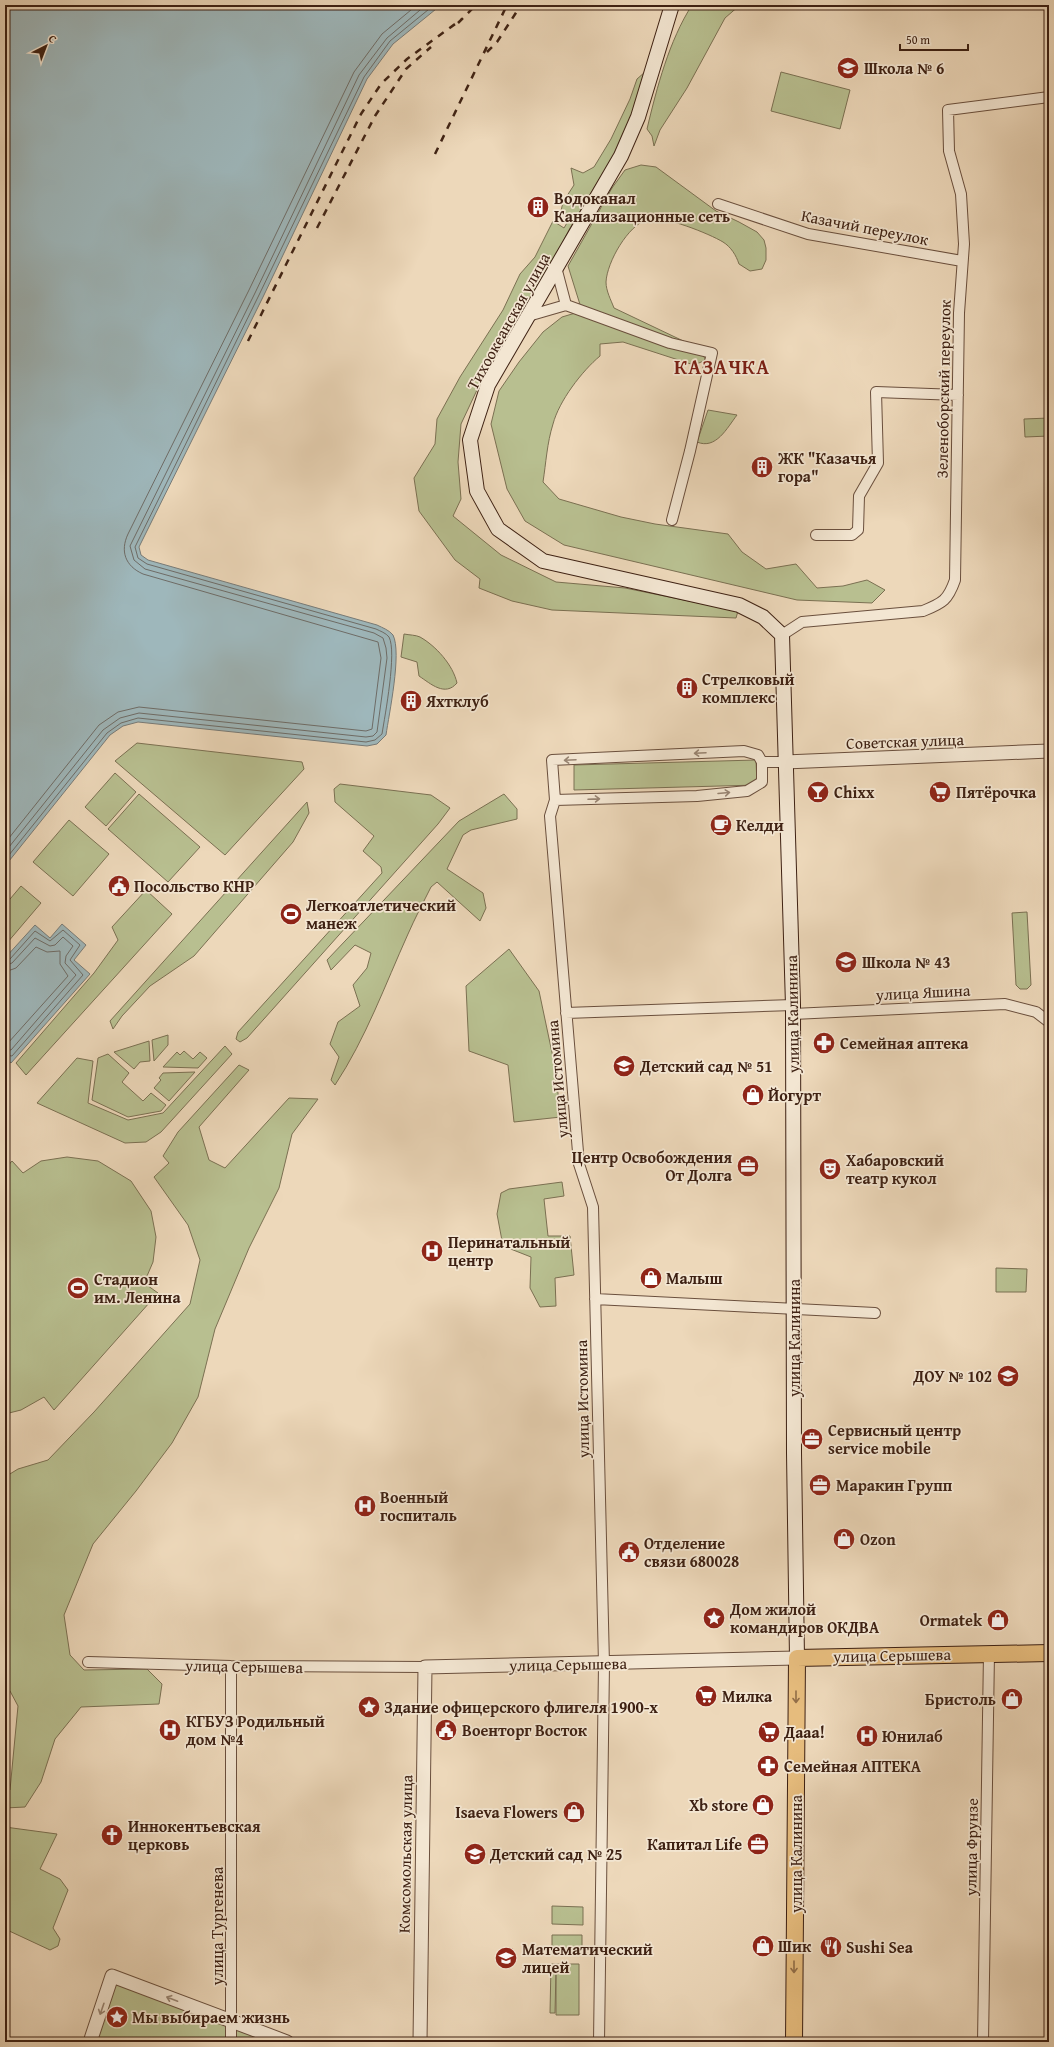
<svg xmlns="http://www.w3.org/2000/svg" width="1054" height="2047" font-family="'Gentium Book Plus',serif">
	<rect width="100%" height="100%" fill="#edd8ba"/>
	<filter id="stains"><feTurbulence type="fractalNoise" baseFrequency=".005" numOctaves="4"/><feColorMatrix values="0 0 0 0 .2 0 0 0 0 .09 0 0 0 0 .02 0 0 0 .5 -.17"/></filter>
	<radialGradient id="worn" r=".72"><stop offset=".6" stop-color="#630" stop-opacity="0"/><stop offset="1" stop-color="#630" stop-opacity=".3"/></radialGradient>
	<!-- green -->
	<path fill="#b8bf90" stroke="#7b7052" d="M692,5H740L725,18L687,88L660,130L654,146L652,136L647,129C657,87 669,41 692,5Z
		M645,72L627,133L570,228L534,299L477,390L461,424L458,462L461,499L453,516L501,555L556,582L625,588L738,611L736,618L552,610L512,601L479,588L480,579L455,560L419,511L414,478L435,444L437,419L460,377L503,310L520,274L535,257L553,221L564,228L571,216L561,211L563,202L574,185L571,168L583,173L594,167L611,139L630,99L637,79Z
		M781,72L850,90L840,129L771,111Z
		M641,165L656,167L716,211L739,222L757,232L764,240L766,248V260L762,269L750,271L739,264C736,255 731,247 723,242C710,234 663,215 648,219C628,225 607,262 606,282C606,291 611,300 614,308L698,348L706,360L694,365L623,342L600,344V356C582,371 559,401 553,424C547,443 546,463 543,482L559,499L621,517L655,524L728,534L742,552L766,569L796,564L817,588L843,586L867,580L885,590L872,603L797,600L564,545L525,521L507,489L491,424L499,391L519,362L543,332L562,317L582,311L568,266L612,188L625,170Z
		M708,410L737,415C727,428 716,450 697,442Z
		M1049,418V436L1025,437L1024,419Z
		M404,634C409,635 416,635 420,637C436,646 453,665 457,683C445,697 431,684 419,676L417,662L401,657Z
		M137,743L302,762L304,769L225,855L115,761Z
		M756,760L757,785L574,790V765Z
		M115,773L136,792L106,826L85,807Z
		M340,784L431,795L450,808L438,824L247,1038L240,1042L236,1039L238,1032L382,873L381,867L363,851L374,836L335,802L334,789Z
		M139,794L200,847L168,882L108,829Z
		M504,794L517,809V819L471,830L463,835L447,869L483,893L486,908L480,921L437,882L431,887C423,903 415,918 408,934C385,985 366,1038 335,1085L331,1080L339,1057L330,1044L338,1022L360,1006L353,985L367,968L371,953L355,945L331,970L327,960L459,821Z
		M307,802L309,813L293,842L194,956L150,986L122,1016L113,1029L110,1021Z
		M69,820L109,854L73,896L33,862Z
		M21,886L41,903L7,943L5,942V905Z
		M146,890L172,914L26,1075L16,1063L94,973L118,940L112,927Z
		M1027,912L1031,985L1027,989H1020L1016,985L1012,913Z
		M509,949L539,991L554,1062L561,1117L514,1122L508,1065L469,1051L466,986Z
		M168,1035V1045L154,1061L152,1040Z
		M149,1041L150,1061L140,1062L134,1069L114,1052Z
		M225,1046L232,1054L161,1132L146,1142L125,1143L37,1103L77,1058L93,1061L88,1103L128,1120L163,1113Z
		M184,1051L193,1059L200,1052L207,1058L198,1068L163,1067L177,1052L180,1055Z
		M108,1054L129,1073L122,1082L143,1101L151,1093L166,1105L161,1111L128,1117L92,1100L98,1058Z
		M239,1065L249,1070L199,1127L209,1160L225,1168L289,1098L318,1099L292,1134L279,1188L249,1248L215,1329L198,1397L172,1443L136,1491L93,1544L64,1615L70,1655L84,1670L147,1669L162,1684L159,1704L81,1707L55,1739L41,1782L25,1807L5,1808V1791L10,1790L18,1706L10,1691L5,1690V1477L18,1469L48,1460L94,1412L190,1304L200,1260L188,1225L154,1177L169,1163L163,1156L178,1132Z
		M195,1072L169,1101L154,1088L161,1080L159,1078L163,1073Z
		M67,1157L98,1161L131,1181L151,1211L156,1237L153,1262L144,1283L158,1293L54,1410L44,1397L21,1410L5,1414V1169L12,1161L23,1173L41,1161Z
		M562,1182L564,1196L544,1199L548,1236H570L574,1275L555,1278L556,1306L540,1307L530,1288L531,1257L503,1246L497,1214L501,1193L509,1189Z
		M996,1268L1027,1269L1026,1292H996Z
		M5,1827L57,1834L40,1869L60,1879L68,1890L53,1928L60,1939L58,1946L50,1950L5,1929Z
		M552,1906L583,1907V1925L552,1924Z
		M552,1935H582V1948H552Z
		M551,1964H579V2015H556V1970L555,2013H550Z
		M115,1981L226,2025V2042H96Z
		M236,2028L275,2042H235Z"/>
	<!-- water -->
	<path fill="#9eb7bb" stroke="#787b78" d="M5,5H441L393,44L367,79L263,297L139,547L141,555L148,560L377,625C383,628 389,630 393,635C402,653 389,714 386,735L377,744L367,746L138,722L123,726L110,735L5,866Z
		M62,924L86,945L74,960L90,974L11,1063L5,1058V958L35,925L50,938Z"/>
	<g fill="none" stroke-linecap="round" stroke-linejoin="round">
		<!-- shore -->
		<path stroke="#6e6c67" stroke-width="1" d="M5,843L99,725L118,712L139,707L366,731L372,729L381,658L378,642L143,574C125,566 120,551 128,534L249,290L354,72L382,34L417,5
			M5,852L103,730L120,718L139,713L366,737L373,736L377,732L387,658L386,648L383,638L374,633L145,569L134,560L130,546L255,293L359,75L387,38L426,5
			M5,860L107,733L121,723L138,718L366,742L375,740L382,734C385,715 397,652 389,637C386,633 380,631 376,629L147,564L138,558L135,547L259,295L364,77L390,41L434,5
			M5,961L10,959L35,931L50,941L63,930L80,945L70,960L83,975L12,1056L5,1055
			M5,966L12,963L35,938L50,946L55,945L63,937L73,946L66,956L65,963L76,975L11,1050H5
			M5,972L16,968L36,947L47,952L60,951V964L68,976L8,1043L5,1044"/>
		<!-- minor casing -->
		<g stroke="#6a4f3d" stroke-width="12">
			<path id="minor" d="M718,204L808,234L962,261
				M556,267L566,305
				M528,316L566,305L670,343L712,353L690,451L672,520
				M816,535H852L858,530L859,496L878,463L876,392L958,395
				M782,635L802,622L923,611C943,603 948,600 955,580L959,313L964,244L961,194L949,151L948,110L1049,97
				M762,762H785
				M555,800L697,796L747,791L762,782V762L758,755L744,751L552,760L555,800L550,816L579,1164L593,1207L604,1664L599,2042
				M566,1013L793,1005
				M793,1014L1005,1004L1036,1012L1049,1022
				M595,1299L875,1313
				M88,1662L231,1666L425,1667
				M231,1666V2042
				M983,2042L989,1653"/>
		</g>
		<!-- tertiary casing -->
		<g stroke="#6a4f3d" stroke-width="15">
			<path id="tertiary" d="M785,762L1049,751
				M90,2042L112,1976L287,2042
				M420,2042L425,1667L797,1658"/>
		</g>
		<!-- secondary casing -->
		<g stroke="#3e2113" stroke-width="16">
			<path id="secondary" d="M672,5L638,117L621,156L488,385L470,440L477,491L498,529L543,561L739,605L763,617L782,635L793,1005L794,1453L797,1658"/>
		</g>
		<!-- primary casing -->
		<g stroke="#3e2113" stroke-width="18">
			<path id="primary" d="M794,2042L797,1658L1049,1653"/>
		</g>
		<!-- minor -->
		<use href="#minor" stroke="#f3e6d2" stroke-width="10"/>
		<!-- tertiary -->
		<use href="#tertiary" stroke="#f3e6d2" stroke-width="13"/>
		<!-- secondary -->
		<use href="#secondary" stroke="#f3e6d2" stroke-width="14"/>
		<!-- primary -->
		<use href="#primary" stroke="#e6bc7d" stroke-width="16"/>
		<!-- rail -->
		<path stroke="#3e2113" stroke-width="2.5" stroke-dasharray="7 7" stroke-linecap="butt" d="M458,23L476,5
			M487,52L497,42L521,5
			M435,154L507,5
			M317,228L375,116L406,69L431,47
			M248,341L361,114L381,84L407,59L462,19"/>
	</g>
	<!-- one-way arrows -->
	<defs><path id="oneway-shaft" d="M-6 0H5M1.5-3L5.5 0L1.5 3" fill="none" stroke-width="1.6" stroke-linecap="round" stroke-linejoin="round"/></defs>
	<g stroke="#988472">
		<use href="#oneway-shaft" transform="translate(700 753) rotate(177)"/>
		<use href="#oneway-shaft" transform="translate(570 760) rotate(177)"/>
		<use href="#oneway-shaft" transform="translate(724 793) rotate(-5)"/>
		<use href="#oneway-shaft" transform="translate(594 799) rotate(-2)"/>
		<use href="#oneway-shaft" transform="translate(172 1999) rotate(-159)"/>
		<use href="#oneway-shaft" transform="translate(102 2009) rotate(109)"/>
	</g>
	<g stroke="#926e48">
		<use href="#oneway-shaft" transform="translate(796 1697) rotate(90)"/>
		<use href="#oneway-shaft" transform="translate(794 1967) rotate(90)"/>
	</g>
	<!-- icons -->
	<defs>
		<g id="school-disc" transform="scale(1.15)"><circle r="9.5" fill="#8f2418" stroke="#f3e6d2"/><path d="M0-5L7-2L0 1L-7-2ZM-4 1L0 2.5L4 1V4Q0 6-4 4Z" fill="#fff"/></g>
		<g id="building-disc" transform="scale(1.15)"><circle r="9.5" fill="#8f2418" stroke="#f3e6d2"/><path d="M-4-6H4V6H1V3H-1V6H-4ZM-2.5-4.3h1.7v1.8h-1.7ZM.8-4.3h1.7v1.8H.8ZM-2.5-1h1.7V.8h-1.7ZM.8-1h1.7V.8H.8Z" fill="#fff"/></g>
		<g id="bar-disc" transform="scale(1.15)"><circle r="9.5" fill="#8f2418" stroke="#f3e6d2"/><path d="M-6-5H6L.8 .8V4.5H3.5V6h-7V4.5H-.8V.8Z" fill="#fff"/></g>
		<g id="supermarket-disc" transform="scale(1.15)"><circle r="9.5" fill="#8f2418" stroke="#f3e6d2"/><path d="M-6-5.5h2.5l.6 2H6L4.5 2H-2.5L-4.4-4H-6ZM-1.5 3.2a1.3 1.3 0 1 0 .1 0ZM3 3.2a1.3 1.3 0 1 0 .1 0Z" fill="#fff"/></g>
		<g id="cafe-disc" transform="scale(1.15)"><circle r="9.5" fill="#8f2418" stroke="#f3e6d2"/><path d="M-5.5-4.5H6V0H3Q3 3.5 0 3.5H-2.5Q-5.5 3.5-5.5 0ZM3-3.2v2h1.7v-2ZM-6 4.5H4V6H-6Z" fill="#fff"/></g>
		<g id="civic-disc" transform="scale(1.15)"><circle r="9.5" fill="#8f2418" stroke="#f3e6d2"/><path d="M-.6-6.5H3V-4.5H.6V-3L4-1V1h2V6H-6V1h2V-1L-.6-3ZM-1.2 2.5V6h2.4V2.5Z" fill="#fff"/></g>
		<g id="stadium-disc" transform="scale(1.15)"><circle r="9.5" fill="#8f2418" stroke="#f3e6d2"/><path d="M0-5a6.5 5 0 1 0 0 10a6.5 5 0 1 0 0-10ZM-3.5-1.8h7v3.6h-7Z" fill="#fff"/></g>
		<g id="pharmacy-disc" transform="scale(1.15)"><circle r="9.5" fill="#8f2418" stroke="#f3e6d2"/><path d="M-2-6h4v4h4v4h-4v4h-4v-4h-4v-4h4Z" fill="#fff"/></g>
		<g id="shop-disc" transform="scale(1.15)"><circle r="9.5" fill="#8f2418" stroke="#f3e6d2"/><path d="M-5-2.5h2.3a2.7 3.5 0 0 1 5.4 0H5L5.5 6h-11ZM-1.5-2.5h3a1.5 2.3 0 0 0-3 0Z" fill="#fff"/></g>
		<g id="office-disc" transform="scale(1.15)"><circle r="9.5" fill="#8f2418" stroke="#f3e6d2"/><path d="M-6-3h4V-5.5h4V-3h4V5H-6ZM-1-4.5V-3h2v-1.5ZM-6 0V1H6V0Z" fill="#fff"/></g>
		<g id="theatre-disc" transform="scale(1.15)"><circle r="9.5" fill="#8f2418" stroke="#f3e6d2"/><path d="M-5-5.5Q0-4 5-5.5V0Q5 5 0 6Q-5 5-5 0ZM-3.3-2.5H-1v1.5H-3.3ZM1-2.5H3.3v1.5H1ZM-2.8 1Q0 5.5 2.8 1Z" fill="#fff"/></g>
		<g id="hospital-disc" transform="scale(1.15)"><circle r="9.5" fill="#8f2418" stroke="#f3e6d2"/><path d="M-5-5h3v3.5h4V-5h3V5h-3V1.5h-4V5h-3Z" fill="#fff"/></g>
		<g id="sight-disc" transform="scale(1.15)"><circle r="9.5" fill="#8f2418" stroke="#f3e6d2"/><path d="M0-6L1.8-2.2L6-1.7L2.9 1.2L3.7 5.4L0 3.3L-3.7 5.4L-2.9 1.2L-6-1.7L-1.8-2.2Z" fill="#fff"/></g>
		<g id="church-disc" transform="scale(1.15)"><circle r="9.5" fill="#8f2418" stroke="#f3e6d2"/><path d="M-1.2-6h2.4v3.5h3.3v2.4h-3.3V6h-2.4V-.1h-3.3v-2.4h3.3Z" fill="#fff"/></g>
		<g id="restaurant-disc" transform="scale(1.15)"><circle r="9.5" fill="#8f2418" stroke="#f3e6d2"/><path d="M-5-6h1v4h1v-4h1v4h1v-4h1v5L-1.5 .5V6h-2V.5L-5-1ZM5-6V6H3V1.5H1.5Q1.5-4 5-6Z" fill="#fff"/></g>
	</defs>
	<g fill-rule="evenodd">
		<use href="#school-disc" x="848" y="68"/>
		<use href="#building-disc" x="538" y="207"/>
		<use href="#building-disc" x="762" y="467"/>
		<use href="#building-disc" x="687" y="688"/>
		<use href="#building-disc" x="411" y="701"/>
		<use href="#bar-disc" x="818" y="792"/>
		<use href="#supermarket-disc" x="940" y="792"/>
		<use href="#cafe-disc" x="721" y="825"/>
		<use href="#civic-disc" x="119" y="886"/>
		<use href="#stadium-disc" x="291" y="914"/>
		<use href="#school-disc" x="846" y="962"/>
		<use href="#pharmacy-disc" x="824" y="1043"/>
		<use href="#school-disc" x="624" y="1066"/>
		<use href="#shop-disc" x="753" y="1095"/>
		<use href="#office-disc" x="748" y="1166"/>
		<use href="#theatre-disc" x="830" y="1169"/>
		<use href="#hospital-disc" x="432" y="1251"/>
		<use href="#shop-disc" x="651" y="1278"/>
		<use href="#stadium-disc" x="78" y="1288"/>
		<use href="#school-disc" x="1008" y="1376"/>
		<use href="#office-disc" x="812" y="1439"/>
		<use href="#office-disc" x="820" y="1485"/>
		<use href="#hospital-disc" x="365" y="1506"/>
		<use href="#shop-disc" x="844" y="1539"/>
		<use href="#civic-disc" x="629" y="1552"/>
		<use href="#sight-disc" x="714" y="1618"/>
		<use href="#shop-disc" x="998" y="1620"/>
		<use href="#supermarket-disc" x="706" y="1696"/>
		<use href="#shop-disc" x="1012" y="1699"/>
		<use href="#sight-disc" x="369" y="1707"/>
		<use href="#hospital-disc" x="170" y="1730"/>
		<use href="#civic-disc" x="446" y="1730"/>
		<use href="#supermarket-disc" x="769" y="1732"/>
		<use href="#hospital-disc" x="867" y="1736"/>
		<use href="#pharmacy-disc" x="768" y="1766"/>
		<use href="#shop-disc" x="763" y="1805"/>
		<use href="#shop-disc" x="574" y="1812"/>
		<use href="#church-disc" x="112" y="1835"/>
		<use href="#office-disc" x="758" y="1844"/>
		<use href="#school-disc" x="475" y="1854"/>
		<use href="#shop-disc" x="763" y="1946"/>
		<use href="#restaurant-disc" x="831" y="1947"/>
		<use href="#school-disc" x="506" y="1958"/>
		<use href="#sight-disc" x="117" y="2017"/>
	</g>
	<g text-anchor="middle" stroke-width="3.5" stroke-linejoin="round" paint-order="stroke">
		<!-- poi labels -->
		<g font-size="16" font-weight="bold" fill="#3e2113" stroke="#f3e6d2" text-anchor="start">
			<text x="864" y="74">Школа № 6</text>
			<text x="554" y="204">Водоканал<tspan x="554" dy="18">Канализационные сеть</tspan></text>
			<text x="778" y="464">ЖК "Казачья<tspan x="778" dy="18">гора"</tspan></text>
			<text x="702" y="685">Стрелковый<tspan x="702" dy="18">комплекс</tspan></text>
			<text x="426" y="707">Яхтклуб</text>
			<text x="834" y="798">Chixx</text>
			<text x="956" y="798">Пятёрочка</text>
			<text x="736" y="831">Келди</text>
			<text x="134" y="892">Посольство КНР</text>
			<text x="306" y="911">Легкоатлетический<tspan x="306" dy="18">манеж</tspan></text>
			<text x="862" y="968">Школа № 43</text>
			<text x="840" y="1049">Семейная аптека</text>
			<text x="640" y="1072">Детский сад № 51</text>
			<text x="768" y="1101">Йогурт</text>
			<text x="732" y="1163" text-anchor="end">Центр Освобождения<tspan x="732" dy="18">От Долга</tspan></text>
			<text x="846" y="1166">Хабаровский<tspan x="846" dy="18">театр кукол</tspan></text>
			<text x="448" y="1248">Перинатальный<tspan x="448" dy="18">центр</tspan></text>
			<text x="666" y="1284">Малыш</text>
			<text x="94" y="1285">Стадион<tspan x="94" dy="18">им. Ленина</tspan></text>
			<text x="992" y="1382" text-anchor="end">ДОУ № 102</text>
			<text x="828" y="1436">Сервисный центр<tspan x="828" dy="18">service mobile</tspan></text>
			<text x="836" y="1491">Маракин Групп</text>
			<text x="380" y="1503">Военный<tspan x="380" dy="18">госпиталь</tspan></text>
			<text x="860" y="1545">Ozon</text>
			<text x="644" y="1549">Отделение<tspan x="644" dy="18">связи 680028</tspan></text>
			<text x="730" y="1615">Дом жилой<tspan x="730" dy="18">командиров ОКДВА</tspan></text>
			<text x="982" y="1626" text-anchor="end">Ormatek</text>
			<text x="722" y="1702">Милка</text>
			<text x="996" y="1705" text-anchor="end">Бристоль</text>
			<text x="384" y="1713">Здание офицерского флигеля 1900-х</text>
			<text x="186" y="1727">КГБУЗ Родильный<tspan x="186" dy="18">дом №4</tspan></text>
			<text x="462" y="1736">Военторг Восток</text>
			<text x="784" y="1738">Дааа!</text>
			<text x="882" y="1742">Юнилаб</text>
			<text x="784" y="1772">Семейная АПТЕКА</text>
			<text x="748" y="1811" text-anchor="end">Xb store</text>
			<text x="558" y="1818" text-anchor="end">Isaeva Flowers</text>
			<text x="128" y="1832">Иннокентьевская<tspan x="128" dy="18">церковь</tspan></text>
			<text x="742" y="1850" text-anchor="end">Капитал Life</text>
			<text x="490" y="1860">Детский сад № 25</text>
			<text x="778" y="1952">Шик</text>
			<text x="846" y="1953">Sushi Sea</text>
			<text x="522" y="1955">Математический<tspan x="522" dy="18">лицей</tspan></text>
			<text x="132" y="2023">Мы выбираем жизнь</text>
		</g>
		<!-- street labels -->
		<g font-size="16" fill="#3e2113" stroke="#f3e6d2">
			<text transform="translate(865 227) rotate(11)" y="6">Казачий переулок</text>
			<text transform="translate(508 321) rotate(-61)" y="6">Тихоокеанская улица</text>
			<text transform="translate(943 389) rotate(-89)" y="6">Зеленоборский переулок</text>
			<text transform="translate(905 741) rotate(-2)" y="6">Советская улица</text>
			<text transform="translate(923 992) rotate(-3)" y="6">улица Яшина</text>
			<text transform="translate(792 1014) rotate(-91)" y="6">улица Калинина</text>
			<text transform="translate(557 1079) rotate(-95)" y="6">улица Истомина</text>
			<text transform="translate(794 1338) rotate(-90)" y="6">улица Калинина</text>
			<text transform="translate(582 1399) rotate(-91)" y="6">улица Истомина</text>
			<text transform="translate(892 1655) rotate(-1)" y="6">улица Серышева</text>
			<text transform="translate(568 1664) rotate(-1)" y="6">улица Серышева</text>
			<text transform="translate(244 1666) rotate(1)" y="6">улица Серышева</text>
			<text transform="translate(971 1847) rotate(-89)" y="6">улица Фрунзе</text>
			<text transform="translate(405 1854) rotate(-89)" y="6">Комсомольская улица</text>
			<text transform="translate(796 1854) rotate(-90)" y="6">улица Калинина</text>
			<text transform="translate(217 1926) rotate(-90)" y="6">улица Тургенева</text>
		</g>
		<!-- district labels -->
		<g font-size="20" font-weight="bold" letter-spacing="1" fill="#7a1f14" stroke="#f3e6d2">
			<text x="722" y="374">КАЗАЧКА</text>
		</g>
	</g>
	<!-- margin -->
	<rect width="1054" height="2047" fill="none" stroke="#edd8ba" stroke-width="20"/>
	<rect x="6" y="6" width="1042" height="2035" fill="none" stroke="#3e2113" stroke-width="2"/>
	<rect x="10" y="10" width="1034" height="2027" fill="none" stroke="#3e2113"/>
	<!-- north arrow -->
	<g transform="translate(46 46) rotate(42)" stroke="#f3e6d2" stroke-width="3" paint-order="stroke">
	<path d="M0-3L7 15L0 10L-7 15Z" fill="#3e2113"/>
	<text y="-6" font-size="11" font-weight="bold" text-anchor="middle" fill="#3e2113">С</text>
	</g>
	<!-- scale -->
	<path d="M900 44v6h68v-6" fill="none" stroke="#3e2113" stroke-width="2"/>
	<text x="906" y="44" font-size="12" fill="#3e2113" stroke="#f3e6d2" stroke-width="3" paint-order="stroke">50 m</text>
	<rect width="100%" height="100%" filter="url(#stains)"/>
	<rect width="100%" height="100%" fill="url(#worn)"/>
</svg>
